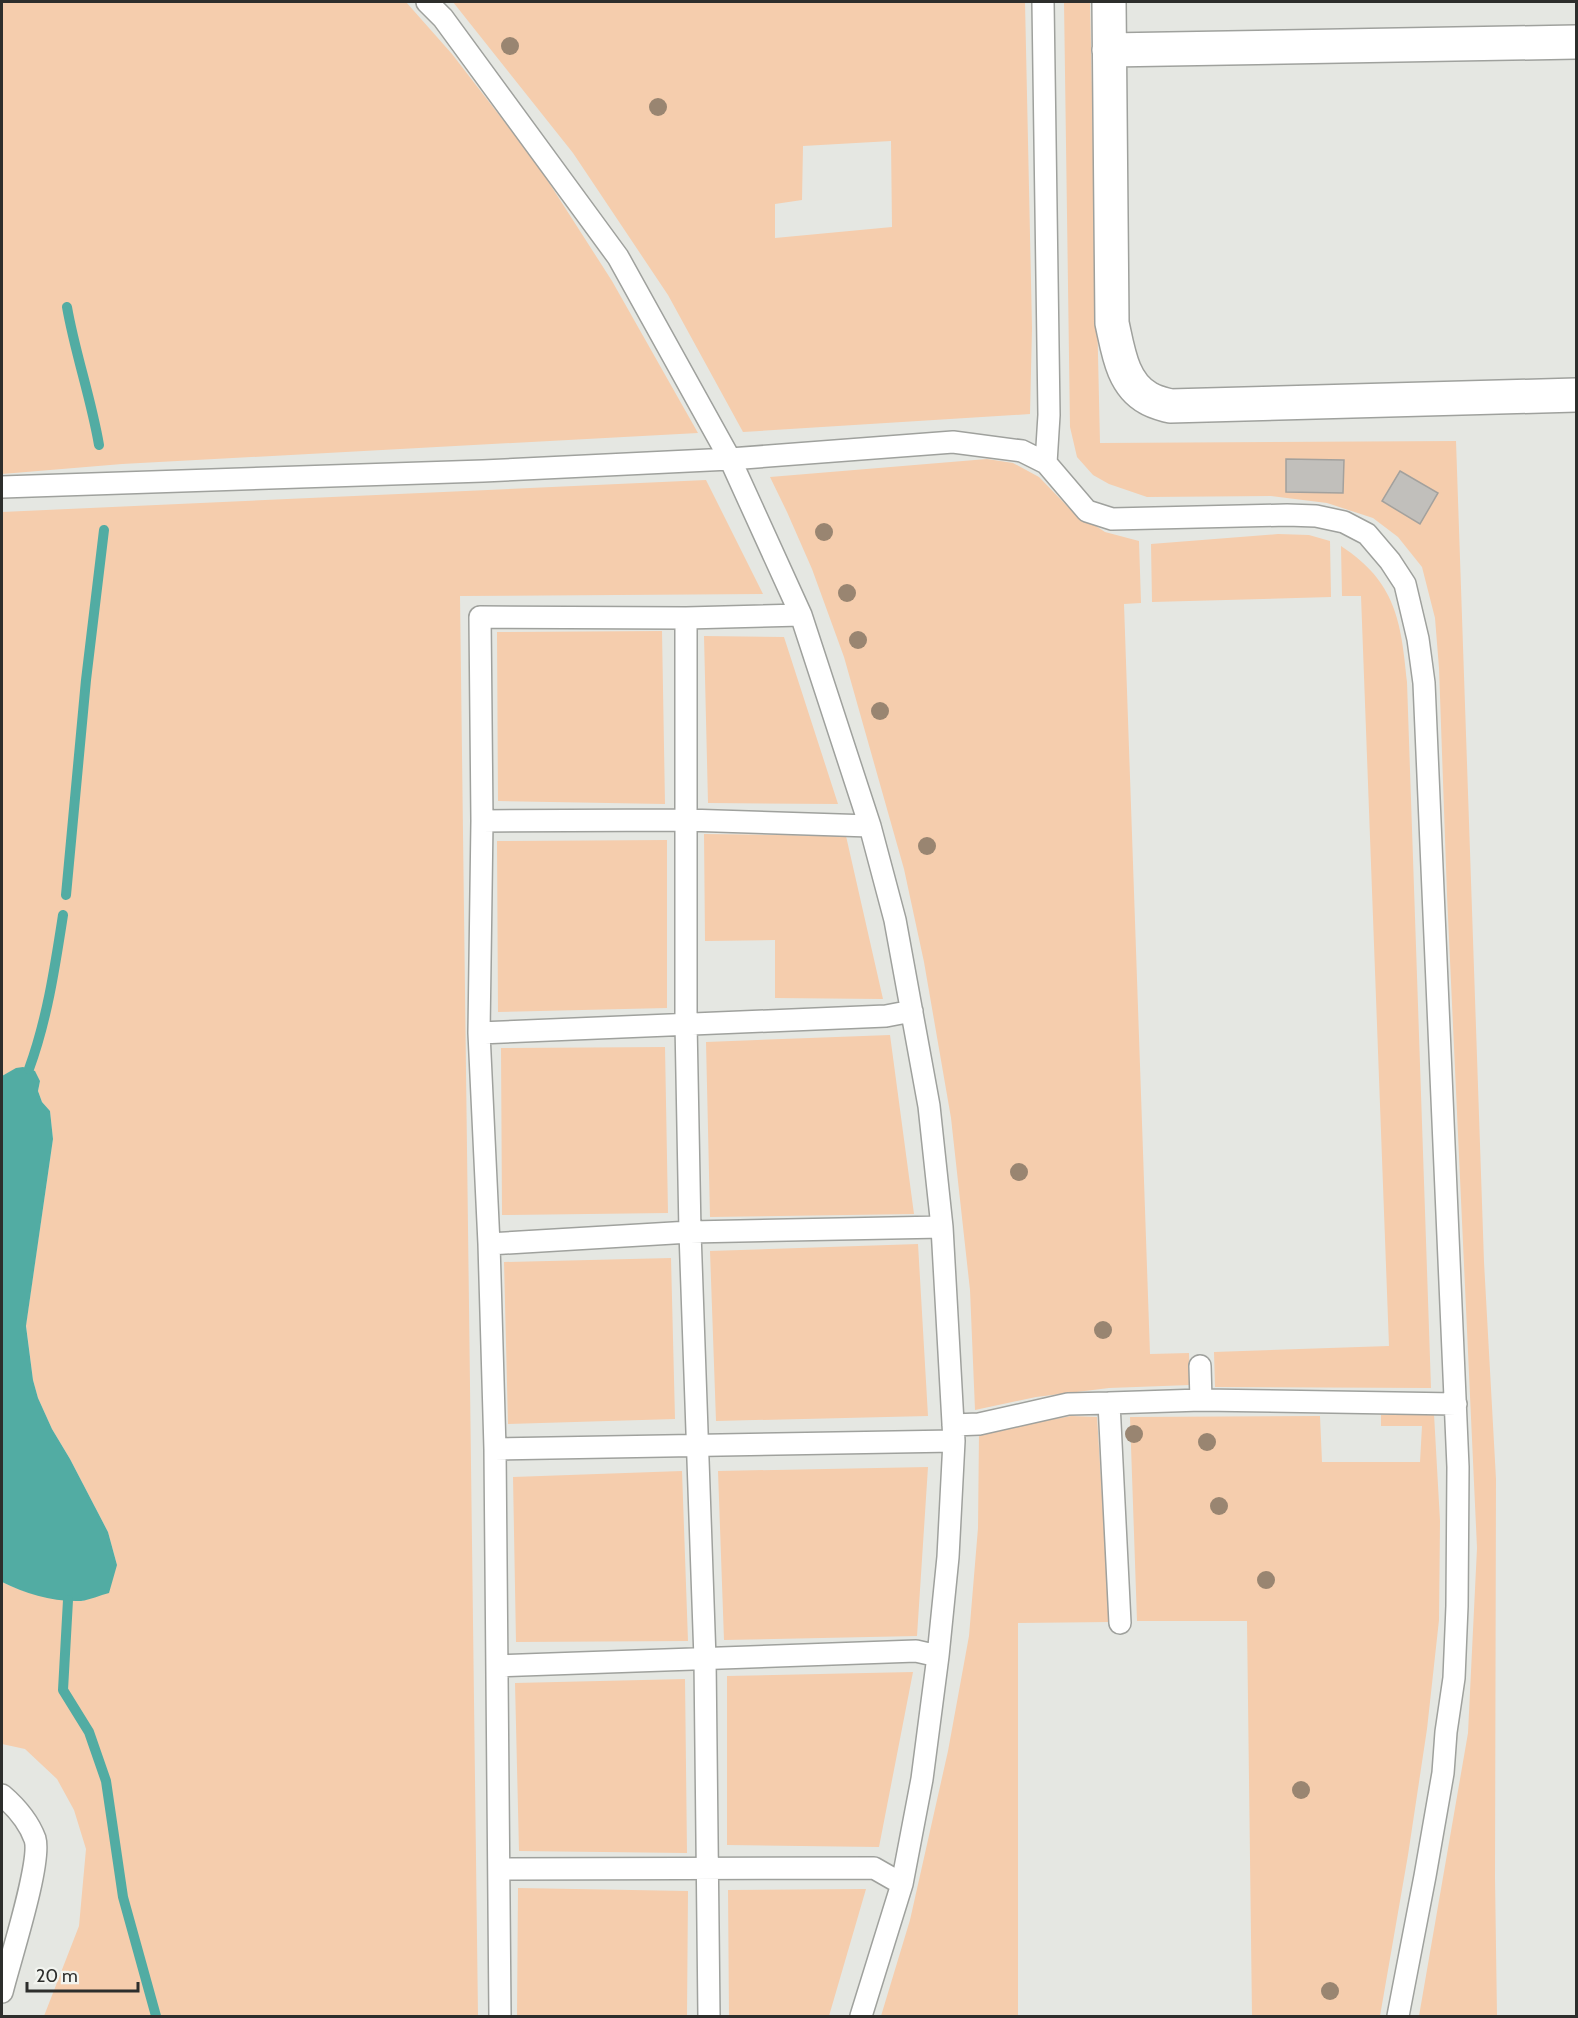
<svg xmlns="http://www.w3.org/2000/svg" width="1578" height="2018" font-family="Cabin,sans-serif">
	<rect width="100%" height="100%" fill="#e5e7e2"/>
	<!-- green -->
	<path fill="#f5cdad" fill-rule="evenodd" d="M2,2H406L452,54L537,164L612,281L698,433L122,464L2,474Z
		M453,2H1025L1032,328L1030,414L743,432L668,295L573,153ZM891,141L892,227L775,238V204L802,200L803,146Z
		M1064,2H1090L1100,443L1456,441L1484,1262L1496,1479L1495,1878L1497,2016H1419L1468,1733L1477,1548L1447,895L1439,668L1435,618L1422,567L1398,537L1373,518L1327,503L1271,496L1147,497L1109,484L1093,475L1077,457L1070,427ZM1286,459L1343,460V493L1286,492ZM1400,471L1438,493L1420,524L1382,501Z
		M987,459L1013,463L1039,477L1070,509L1105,532L1139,541L1141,603L1124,604L1150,1354L1189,1353L1190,1385L1109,1388L1036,1397L975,1410L970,1290L951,1118L924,962L904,869L844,657L812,569L787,512L770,477Z
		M706,480L763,594L460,596L478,2016H44L79,1926L86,1849L74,1810L57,1779L25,1749L2,1744V1582C29,1595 52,1599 83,1601L117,1565L108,1532L70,1459L52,1429L38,1398L33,1380L26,1325L53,1139L50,1111L42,1102L38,1091L40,1081L35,1072C20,1066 15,1069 2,1076V512Z
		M1278,534L1309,535L1330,541L1331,597L1152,602L1151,544Z
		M1341,546C1396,582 1401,621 1407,682L1431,1388L1215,1387L1214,1352L1389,1346L1361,596H1342Z
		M662,631L665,804L498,801L497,632Z
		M704,636L784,637L838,804L708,803Z
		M704,834L846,836L883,999L775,998V940L705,941Z
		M667,840V1008L498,1012L497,841Z
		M890,1035L914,1214L710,1217L706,1042Z
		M665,1047L668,1213L502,1215L501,1048Z
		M918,1244L928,1416L716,1421L710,1251Z
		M671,1258L675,1419L508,1424L504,1262Z
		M1434,1414L1440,1521L1439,1620L1427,1729L1408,1855L1380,2016H1252L1247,1621H1137L1130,1417L1320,1416L1322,1462H1420L1422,1426H1381V1415Z
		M1071,1416L1097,1417L1110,1622L1018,1623V2016H881L910,1920L948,1751L969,1636L978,1528L979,1433Z
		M928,1467L917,1636L724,1640L718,1471Z
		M682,1471L688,1641L516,1642L513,1477Z
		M913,1672L879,1847L727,1845V1676Z
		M685,1679L687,1853L519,1851L515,1683Z
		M518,1888L688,1891L687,2016H517Z
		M866,1889L829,2016H729L728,1890Z"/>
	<!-- water -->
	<path fill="#52aca3" d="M23,1067L35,1071L40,1081L38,1091L42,1102L50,1111L53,1139L26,1326L33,1380L38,1398L52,1429L70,1459L108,1532L117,1565L109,1593C100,1595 90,1600 81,1601C53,1602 26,1594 2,1582V1076L16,1068Z"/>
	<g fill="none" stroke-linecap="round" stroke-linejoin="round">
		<!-- stream -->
		<path stroke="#52aca3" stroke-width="10" d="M67,307C75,353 91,398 99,445
			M66,895L86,680L104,530
			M29,1069C47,1020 55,967 63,915
			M68,1600L63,1690L89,1732L106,1781L123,1897L156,2016"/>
	</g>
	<!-- building -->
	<path fill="#c1bfbb" stroke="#a3a19d" stroke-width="1.5" d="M1286,459L1344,460L1343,493L1286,492Z
		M1400,471L1438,493L1420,524L1382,501Z"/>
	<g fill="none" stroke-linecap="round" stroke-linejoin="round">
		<!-- service casing -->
		<g stroke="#9fa19d" stroke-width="24">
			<path id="service" d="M427,2L443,18L618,257L730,459L801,615L870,826L895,920L929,1106L942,1227L954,1441L948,1557L938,1656L922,1779L902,1884L861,2016
				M1043,2L1049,415L1046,463
				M2,487L483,471L730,459L953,442L1022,451L1046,463L1087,511L1112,519L1287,515L1316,516L1344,522L1367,534L1390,561L1405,584L1418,639L1424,683L1458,1467L1457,1606L1454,1678L1446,1732L1443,1773L1425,1876L1398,2016
				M686,618V1023L690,1232L705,1659L709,2016
				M482,821L686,820L870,826
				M479,1033L886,1016L912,1011
				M489,1244L690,1232L942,1227
				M1200,1366L1201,1400
				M1109,1403L1120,1623
				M953,1425L979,1424L1068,1404L1109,1403L1201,1400L1456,1404
				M495,1449L954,1441
				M497,1666L916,1651L938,1656
				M2,1795C16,1807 28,1820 35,1839C42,1862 9,1963 2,1992
				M500,1869L874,1868L902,1884
				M500,2016L495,1449L489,1244L479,1033L482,821L480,617L686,618L801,615"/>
		</g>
		<!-- minor casing -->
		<g stroke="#9fa19d" stroke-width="36">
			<path id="minor" d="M1109,2L1112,323C1118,350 1122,384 1148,398C1154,402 1163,404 1170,406L1576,395
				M1109,50L1576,42"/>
		</g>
		<!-- service -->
		<use href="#service" stroke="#fff" stroke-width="21"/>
		<!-- minor -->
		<use href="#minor" stroke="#fff" stroke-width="33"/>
	</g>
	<!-- trees -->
	<g fill="#998571">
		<circle cx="510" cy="46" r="9"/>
		<circle cx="658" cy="107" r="9"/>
		<circle cx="824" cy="532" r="9"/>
		<circle cx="847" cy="593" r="9"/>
		<circle cx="858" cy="640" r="9"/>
		<circle cx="880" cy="711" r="9"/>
		<circle cx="927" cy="846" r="9"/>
		<circle cx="1019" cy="1172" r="9"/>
		<circle cx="1103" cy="1330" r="9"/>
		<circle cx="1134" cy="1434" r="9"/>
		<circle cx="1207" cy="1442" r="9"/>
		<circle cx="1219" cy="1506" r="9"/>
		<circle cx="1266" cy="1580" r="9"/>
		<circle cx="1301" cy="1790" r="9"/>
		<circle cx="1330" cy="1991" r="9"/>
	</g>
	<!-- border -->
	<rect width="1578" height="2018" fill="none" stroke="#2d2e2c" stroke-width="6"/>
	<!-- scale -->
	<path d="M27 1982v9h111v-9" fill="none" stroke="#2d2e2c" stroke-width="3"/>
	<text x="36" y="1982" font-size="18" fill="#2d2e2c" stroke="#f2f4ef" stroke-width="4.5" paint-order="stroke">20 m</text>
</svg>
